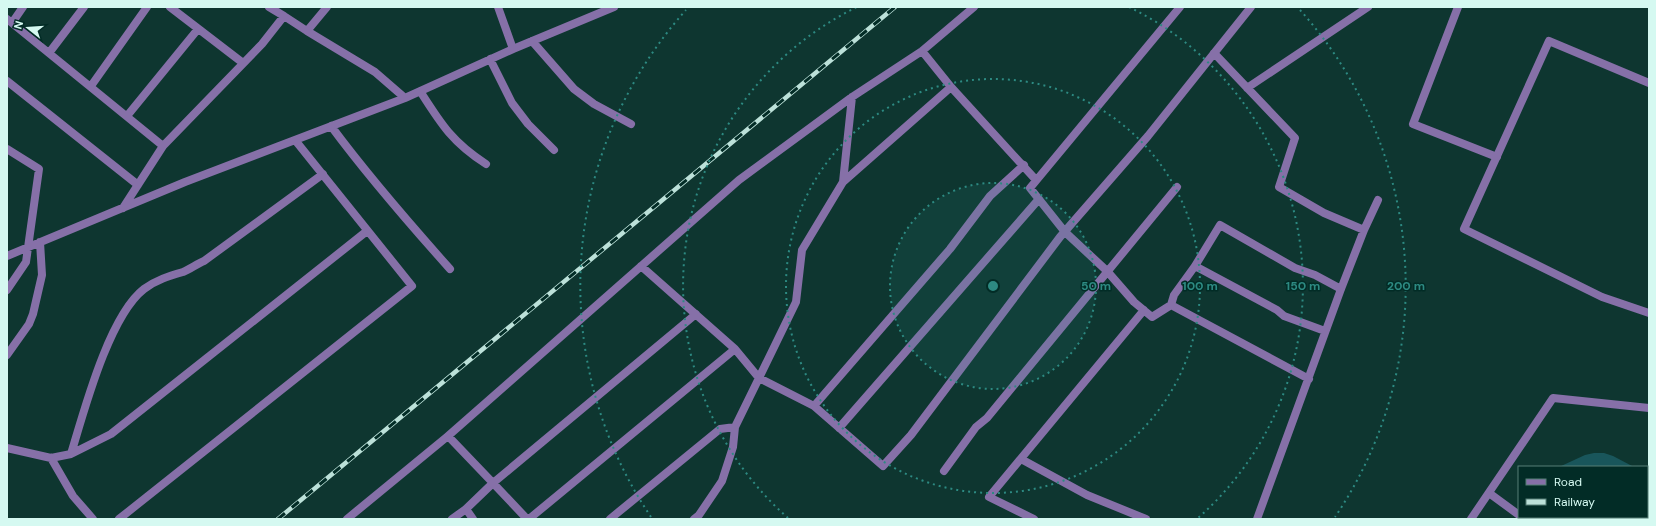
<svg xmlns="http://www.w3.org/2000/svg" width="1656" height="526" font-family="'DM Sans',sans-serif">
	<rect width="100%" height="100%" fill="#0e3630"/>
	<!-- building -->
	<path fill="#19565b" d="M1594,453H1604L1613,456L1634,467H1559L1585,455Z"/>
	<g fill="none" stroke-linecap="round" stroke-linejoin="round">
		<!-- service -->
		<path stroke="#8670a8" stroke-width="8" d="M1458,7L1413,124L1497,157
			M1649,83L1549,41L1464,229L1602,297L1649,313
			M1489,493L1519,515
			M1471,519L1553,398L1649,408"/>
		<!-- minor -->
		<path stroke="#8670a8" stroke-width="8" d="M170,7L243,63
			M269,7L284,16
			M498,7L513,49
			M1180,7L1030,188L1065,232L1107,271L1134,302L1152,317L1171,305L1174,295L1195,266L1220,225L1295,268L1315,275L1341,289
			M7,19L163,146
			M12,23L23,7
			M307,31L375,72L405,98
			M532,41L574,89L594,104L631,124
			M922,51L951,87
			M49,53L84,7
			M1214,53L1295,138L1279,187L1324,213L1364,230
			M490,59L512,103L528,124L554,150
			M7,81L138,185
			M91,86L147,7
			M1247,88L1368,7
			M420,91C441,124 452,142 486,164
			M127,116L198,29
			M331,126C368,176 408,222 450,269
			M7,149L39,169L26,262L7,290
			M843,182L951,87L1036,180
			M123,208L163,146L262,44L284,16L307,31L327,7
			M7,256L185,182L405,98L513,49L614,7
			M641,266L735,349L759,378L796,302L802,250L843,182L852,97
			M1195,266L1277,310L1284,316L1325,331
			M1171,305L1309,379
			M7,355L29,324L33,314L42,275L40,242
			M814,406L950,249L990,196L1024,165
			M839,428L1039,199
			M448,436L493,483L466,509L473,519
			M7,448L51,458L71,454L111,434L367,231
			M71,454C84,411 109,316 144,289C156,280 169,276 183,272C190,269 197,264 204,261L323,174
			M51,458L73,496L93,519
			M1021,459L1087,495L1146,519
			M944,471L976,427L987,418L1177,187
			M119,519L412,286L295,140
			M347,519L448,436L739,180L852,97L922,51L974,7
			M452,519L466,509
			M527,519L493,483L696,314
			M529,519L735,349
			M610,519L720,429L735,427
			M694,519L699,515L722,481L733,447L735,427L759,378L814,406L883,466L911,435L1060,237L1148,136L1251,7
			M1034,519L989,497L1144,310
			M1257,519L1341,289L1364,230L1378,200"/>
		<!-- rail casing -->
		<g stroke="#bce1d9" stroke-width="4.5">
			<path id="rail" d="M278,519L895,7"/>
		</g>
		<!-- rail -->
		<use href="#rail" stroke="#022c26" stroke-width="3" stroke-dasharray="9" stroke-linecap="butt"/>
	</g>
	<!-- distance rings -->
	<circle cx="993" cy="286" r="103" fill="#2d8a82" fill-opacity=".12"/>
	<g fill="none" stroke="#2d8a82" stroke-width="2" stroke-dasharray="2 4">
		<circle cx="993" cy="286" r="103"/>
		<circle cx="993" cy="286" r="207"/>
		<path d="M788 518A310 310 0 0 1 857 7M1129 7A310 310 0 0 1 1198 518"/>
		<path d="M651 517A413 413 0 0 1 686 10M1300 10A413 413 0 0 1 1335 517"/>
	</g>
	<circle cx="993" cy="286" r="6" fill="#2d8a82" stroke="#022c26" stroke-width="2"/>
	<g font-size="12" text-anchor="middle" font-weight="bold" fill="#2d8a82" stroke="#022c26" stroke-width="3" stroke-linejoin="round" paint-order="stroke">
		<text x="1096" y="290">50 m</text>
		<text x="1200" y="290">100 m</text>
		<text x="1303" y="290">150 m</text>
		<text x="1406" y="290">200 m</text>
	</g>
	<!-- border -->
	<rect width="1656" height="526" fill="none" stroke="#d5f9f1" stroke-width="16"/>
	<!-- legend -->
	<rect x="1518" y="466" width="130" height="52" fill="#022c26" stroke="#567e77"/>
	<rect x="1526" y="479" width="20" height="6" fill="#8670a8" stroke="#567e77"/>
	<text x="1554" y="486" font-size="12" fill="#d5f9f1">Road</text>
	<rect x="1526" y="499" width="20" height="6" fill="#bce1d9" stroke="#567e77"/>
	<text x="1554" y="506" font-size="12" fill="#d5f9f1">Railway</text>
	<!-- north arrow -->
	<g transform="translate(28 28) rotate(287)" stroke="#022c26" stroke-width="3" paint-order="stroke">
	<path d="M0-3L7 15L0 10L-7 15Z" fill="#d5f9f1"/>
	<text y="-6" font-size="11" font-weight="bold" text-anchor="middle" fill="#d5f9f1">N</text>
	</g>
</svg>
